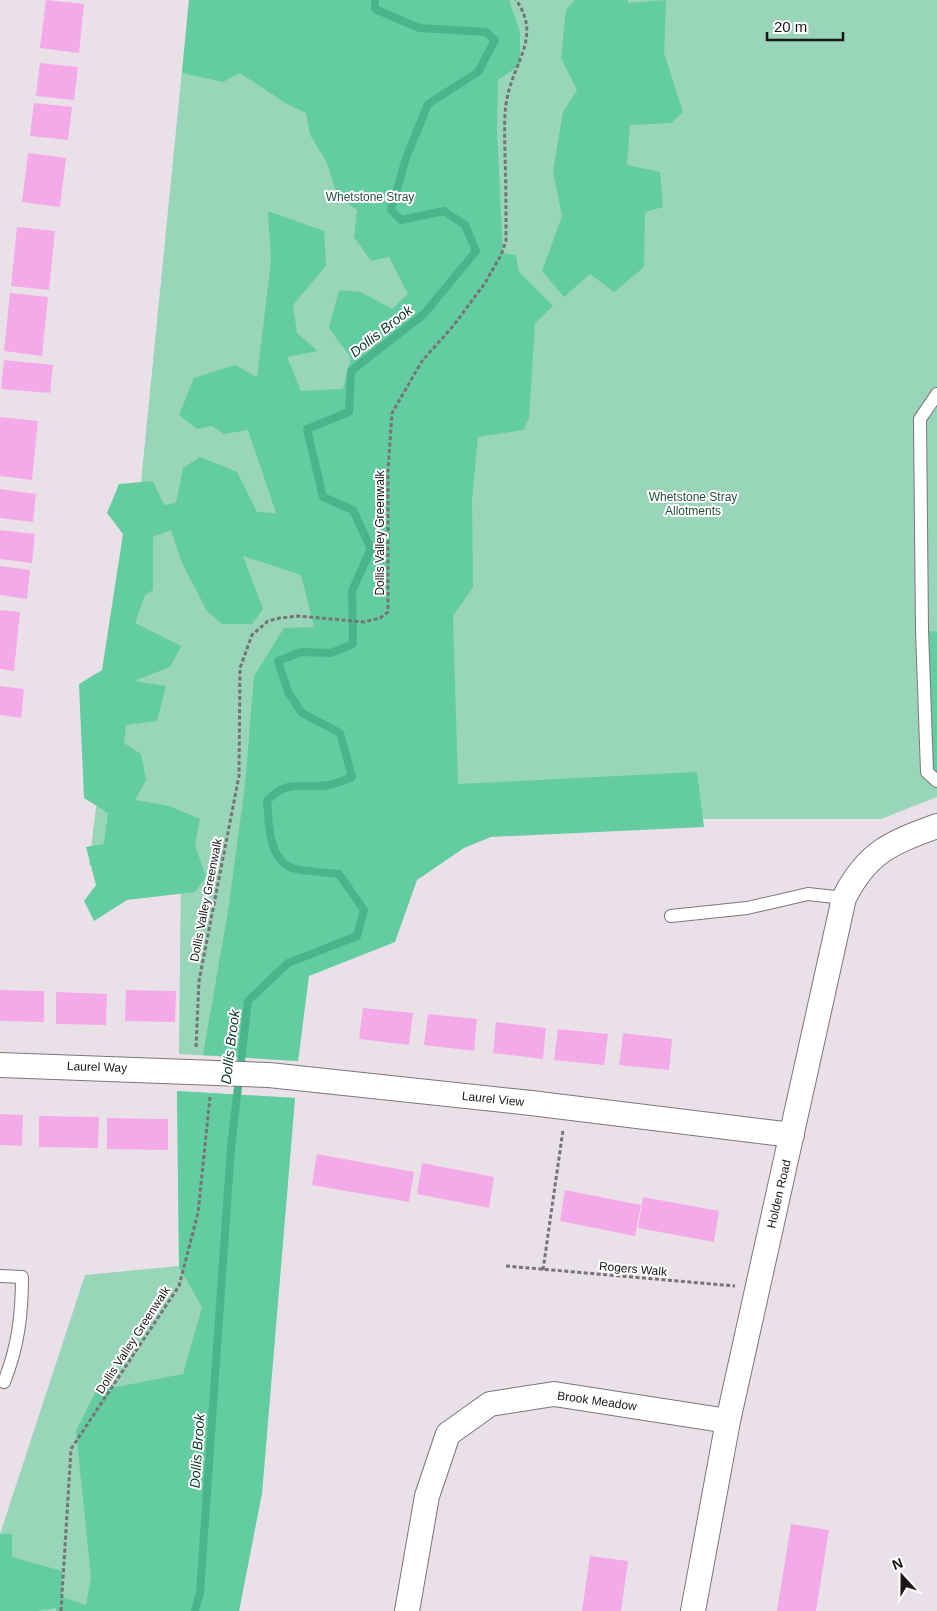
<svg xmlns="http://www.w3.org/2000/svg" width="937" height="1611" font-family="Helvetica,sans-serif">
	<rect width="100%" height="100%" fill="#eae1e8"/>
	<!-- green -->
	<path fill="#99d5b9" d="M189,0H937V797L881,819H619L459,825L312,946L298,1061L179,1054L181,869L89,865L106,725L141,482Z
		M177,1091L295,1098L262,1493L239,1611H0V1534L85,1275L179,1266Z"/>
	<!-- forest -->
	<path fill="#63cda1" d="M189,0H509L520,32V65L498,80L497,131L503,253L516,255L519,272L553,306L535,323L529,418L523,430L478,437L472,499L473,587L453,616L458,784L697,772L704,827L491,837L464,848L417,880L395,942L309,976L298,1061L203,1055L228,911L245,785L254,676L284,628L314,627L301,575L243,556L263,609L252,624H222L207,611L182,563L171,530L153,537V590L145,595L135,623L181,646L170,667L134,681L166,686L157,721L126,725L124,743L141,754L146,780L135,800L169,806L200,819L195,845L206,877L195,892L127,900L94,921L84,901L96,885L86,847L104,844L108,813L84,798L79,684L102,670L123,534L107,513L119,484L153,481L164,505L176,503L183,468L200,457L237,472L257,512L276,513L248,430L224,434L212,426L197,429L179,415L194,378L235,365L257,377L271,261L268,211L324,231L326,266L293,305L297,333L318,351L287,357L301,391L343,389L351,358L329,328L339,290L361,292L392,309L408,294L389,257L371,261L354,237L357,210L338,197L326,161L310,135L306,113L287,104L240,73L223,82L182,73Z
		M575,0H628V3L666,0L664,53L683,112L671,123L630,125L627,165L660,172L663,207L645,212L644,267L614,292L590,274L564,297L542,271L562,216L553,171L563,112L577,90L561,58L566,10Z
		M922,630L937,632V781L927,772Z
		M177,1091L295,1098L262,1493L239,1611H56V1608L36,1611H0V1534H12V1557L62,1571V1597L86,1605L91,1578L76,1431L96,1391L183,1374L202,1307L179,1267Z"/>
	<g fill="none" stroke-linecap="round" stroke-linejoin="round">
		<!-- stream -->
		<path stroke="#4ab58a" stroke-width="8" d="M195,1611L200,1592L231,1147L248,1001L288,963L357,936L364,910L339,874C327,872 297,872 288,866C268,855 269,821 267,801C289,777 303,790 329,785C337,783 345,780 352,777L340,733L302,713L288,692L278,661L301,652L331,653L353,644L352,591L371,549L353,510L323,497L307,429L349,412L351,371L424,314L476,251L465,225L444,211L401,220L391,210L406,158L428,104L478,72L495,40L486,32L419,28L375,9V0"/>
	</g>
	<!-- building -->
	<path fill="#f4aae9" d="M46,0L84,4L79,53L40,48Z
		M40,63L78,67L74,100L36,96Z
		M34,103L72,107L68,140L30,136Z
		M28,153L66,158L60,207L22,202Z
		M17,227L55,231L49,290L11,286Z
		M10,293L48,297L42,356L4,351Z
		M4,360L53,365L50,393L1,389Z
		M0,417L38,421L32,480L0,476Z
		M0,489L36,494L33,522L0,518Z
		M0,530L35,534L32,563L0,559Z
		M0,566L30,570L27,599L0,595Z
		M0,610L20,612L14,671L0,669Z
		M0,686L24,689L21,718L0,715Z
		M0,990L44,991V1022L0,1021Z
		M126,990L176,991L175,1022L125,1021Z
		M56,992L107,994L106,1025L56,1024Z
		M363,1008L413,1013L409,1045L359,1039Z
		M428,1014L477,1019L474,1051L424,1045Z
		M496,1022L546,1028L543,1059L493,1053Z
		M558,1029L608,1034L604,1065L554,1060Z
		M623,1033L672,1039L669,1070L619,1065Z
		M0,1114L23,1115L22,1146L0,1145Z
		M39,1116L99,1117L98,1148L39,1147Z
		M107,1118L168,1119V1150L107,1149Z
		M317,1154L414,1172L409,1202L312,1185Z
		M422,1163L494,1177L489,1208L417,1194Z
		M565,1190L641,1205L635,1236L560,1221Z
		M643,1197L719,1211L714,1242L638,1228Z
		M791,1524L829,1530L816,1611H777Z
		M590,1556L628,1561L621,1611H582Z"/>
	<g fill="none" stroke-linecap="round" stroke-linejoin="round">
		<!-- service casing -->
		<g stroke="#7d757b" stroke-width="14">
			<path id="service" d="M937,394L920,419L922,630L927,772L937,781
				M671,916L747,908L808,894L844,898
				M0,1276L22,1277C22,1315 18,1347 4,1382"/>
		</g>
		<!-- minor casing -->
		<g stroke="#7d757b" stroke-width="26">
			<path id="minor" d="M0,1065L269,1075L531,1103L792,1135
				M407,1611L427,1496L448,1434L490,1404L554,1394L728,1421
				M693,1611L728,1421L844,898C867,852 891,843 937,826"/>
		</g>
		<!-- path -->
		<path stroke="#787277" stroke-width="3" stroke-dasharray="4 2.5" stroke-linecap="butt" d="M196,1047L199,981L239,776L240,668L252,635L268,621L280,618L298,616L364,622L380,618L388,612V471L392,413L422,361L454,325L485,283L501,255L506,241C506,212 506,184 505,156C505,135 503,114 508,94C516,59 541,35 516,0
			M506,1266L735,1286
			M543,1270L563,1130
			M61,1611L71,1449L179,1286L198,1213L210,1097"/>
		<!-- service -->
		<use href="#service" stroke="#fff" stroke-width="12"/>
		<!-- minor -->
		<use href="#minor" stroke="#fff" stroke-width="24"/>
	</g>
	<g text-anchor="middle" stroke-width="4" stroke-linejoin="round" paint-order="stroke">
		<!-- park labels -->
		<g font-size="12" fill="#24503d" stroke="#fff">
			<text x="370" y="201">Whetstone Stray</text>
			<text x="693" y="501">Whetstone Stray<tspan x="693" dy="14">Allotments</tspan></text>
		</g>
		<!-- street labels -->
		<g font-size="12" fill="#1a1619" stroke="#fff">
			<text transform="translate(380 533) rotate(-90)" y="4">Dollis Valley Greenwalk</text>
			<text transform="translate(206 900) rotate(-79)" y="4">Dollis Valley Greenwalk</text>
			<text transform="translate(97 1067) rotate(2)" y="4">Laurel Way</text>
			<text transform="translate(493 1099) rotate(6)" y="4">Laurel View</text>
			<text transform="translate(779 1194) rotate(-77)" y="4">Holden Road</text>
			<text transform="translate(633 1269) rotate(5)" y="4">Rogers Walk</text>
			<text transform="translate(133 1340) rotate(-57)" y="4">Dollis Valley Greenwalk</text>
			<text transform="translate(597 1401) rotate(8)" y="4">Brook Meadow</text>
		</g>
		<!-- water labels -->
		<g font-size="14" font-style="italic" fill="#073726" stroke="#fff">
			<text transform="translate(381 331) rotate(-38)" y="5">Dollis Brook</text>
			<text transform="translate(230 1047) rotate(-83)" y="5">Dollis Brook</text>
			<text transform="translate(197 1451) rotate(-86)" y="5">Dollis Brook</text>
		</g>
	</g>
	<!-- north arrow -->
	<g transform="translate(902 1576) rotate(339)" stroke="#ffffff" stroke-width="4" paint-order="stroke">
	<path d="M0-4L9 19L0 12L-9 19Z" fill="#1a1619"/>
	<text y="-8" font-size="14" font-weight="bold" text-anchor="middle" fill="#1a1619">N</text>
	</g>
	<!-- scale -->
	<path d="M767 32v8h76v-8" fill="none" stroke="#1a1619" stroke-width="2.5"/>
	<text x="774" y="32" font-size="15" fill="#1a1619" stroke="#ffffff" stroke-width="4" paint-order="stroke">20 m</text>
</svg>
